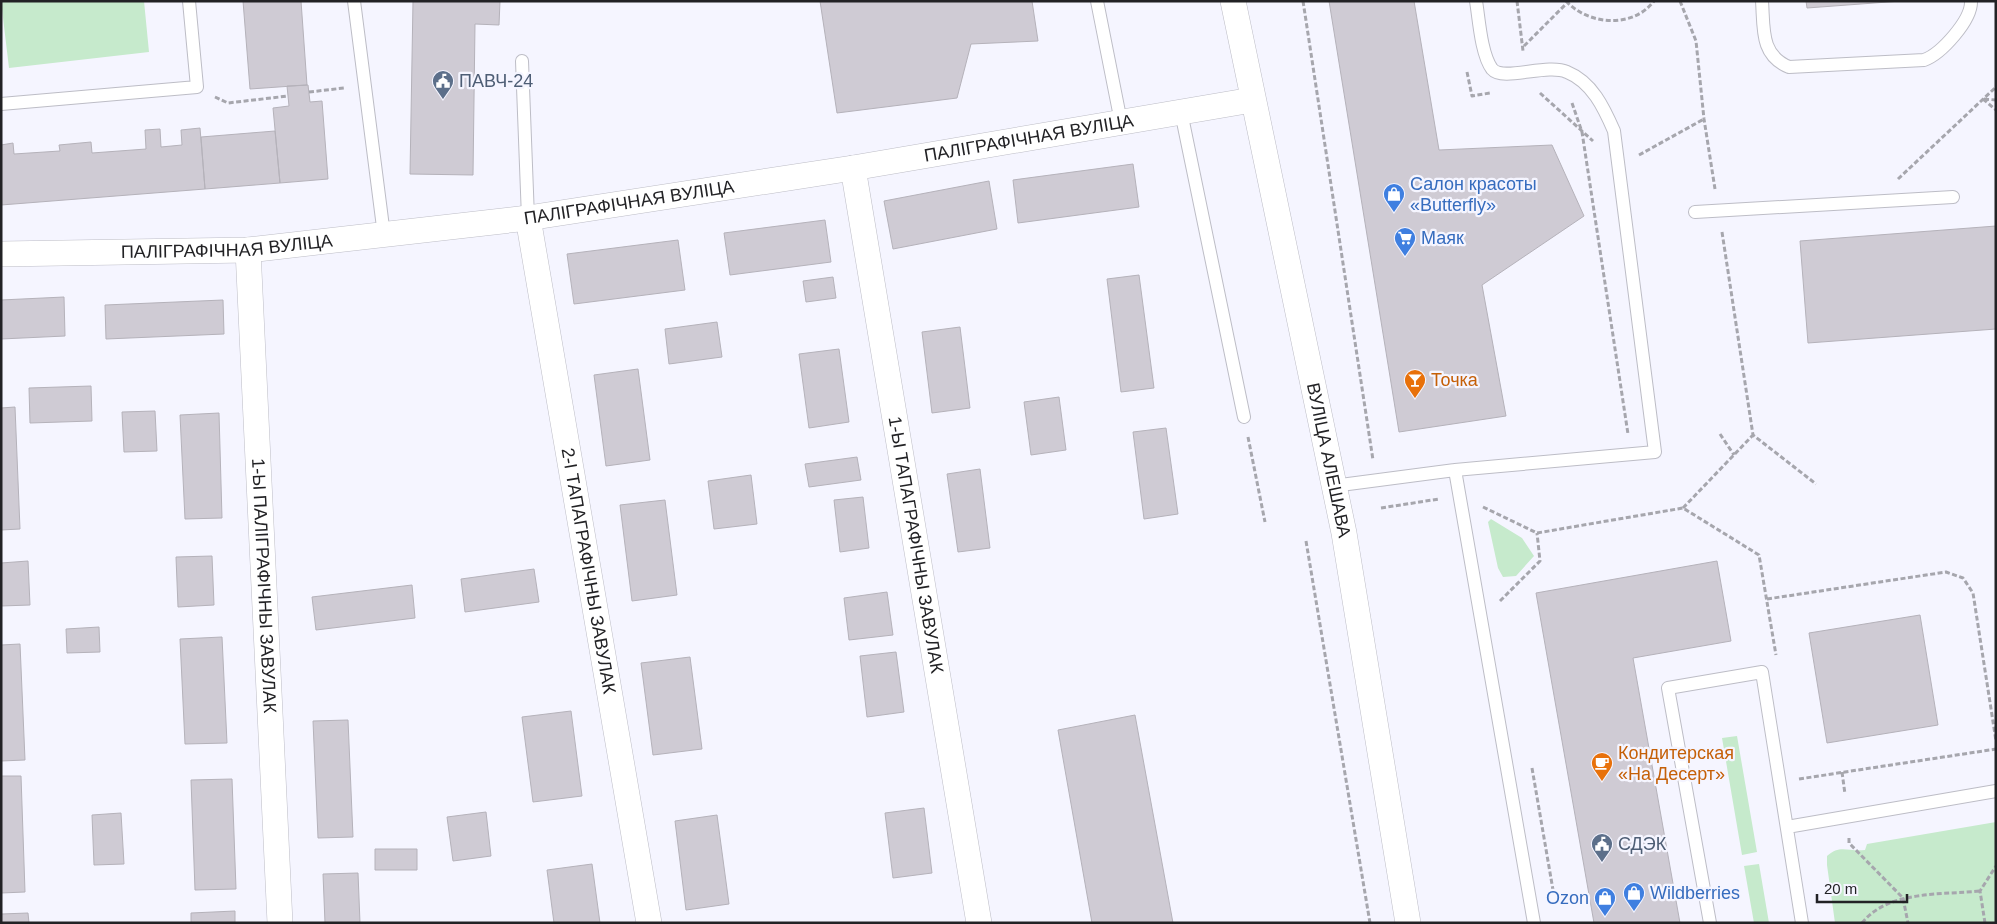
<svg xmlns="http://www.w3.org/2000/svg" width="1997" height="924" font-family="Helvetica,sans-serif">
	<rect width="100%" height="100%" fill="#f5f5ff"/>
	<!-- green -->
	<path fill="#c6eacc" d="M1,1H144L149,52L9,68Z
		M1491,519L1522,538L1534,556L1516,576L1503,577L1498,568L1488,522Z
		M1737,736L1757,852L1742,855L1722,738Z
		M1996,822V923H1835L1827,865V856C1840,844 1848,852 1865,850L1867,844Z
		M1759,864L1769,923H1754L1744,866Z"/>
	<!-- building -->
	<path fill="#cfcbd4" stroke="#b5b2ba" d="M243,1H301L307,85L250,89Z
		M413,1H500L499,25L475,24L473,175L410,174Z
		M820,1H1032L1038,41L971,44L957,98L837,113Z
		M1329,1H1414L1439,150L1552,145L1584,216L1482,285L1506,416L1399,432Z
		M1806,1H1901L1807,8Z
		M308,85L310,102L322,101L328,179L280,183L273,108L289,106L287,86Z
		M200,128L205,189L1,205V145L13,143L14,154L60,151L59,145L91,142L92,153L146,149L145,130L160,129L161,147L182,145L181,130Z
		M275,131L280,183L205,189L201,137Z
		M1133,164L1139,207L1018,223L1013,180Z
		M989,181L997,229L893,249L884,201Z
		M825,220L831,262L730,275L724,233Z
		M1996,226V329L1808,343L1800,241Z
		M678,240L685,290L574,304L567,254Z
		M1139,275L1154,388L1121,392L1107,279Z
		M833,277L836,298L806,302L803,281Z
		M64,297L65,336L1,339V300Z
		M223,300L224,334L106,339L105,305Z
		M717,322L722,357L669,364L665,329Z
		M960,327L970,408L932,413L922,332Z
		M839,349L849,422L809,428L799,354Z
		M638,369L650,460L606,466L594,375Z
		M91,386L92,421L30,423L29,388Z
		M1059,397L1066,450L1031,455L1024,402Z
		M15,407L20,529L1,530V408Z
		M155,411L157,451L124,452L122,412Z
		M219,413L222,518L185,519L180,415Z
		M1166,428L1178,514L1144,519L1133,432Z
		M857,457L861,480L809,487L805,464Z
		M980,469L990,548L958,552L947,474Z
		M751,475L757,524L714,529L708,481Z
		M863,497L869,548L840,552L834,500Z
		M665,500L677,595L632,601L620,505Z
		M212,556L214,605L178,607L176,557Z
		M28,561L30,605L1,606V563Z
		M1717,561L1731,641L1633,658L1680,923H1594L1536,593Z
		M534,569L539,602L465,612L461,579Z
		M412,585L415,618L316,630L312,597Z
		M887,592L893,635L849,640L844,598Z
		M1920,615L1938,725L1827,743L1809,633Z
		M99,627L100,652L67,653L66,629Z
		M222,637L227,743L185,744L180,639Z
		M20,644L25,760L1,761V645Z
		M896,652L904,712L867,717L860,656Z
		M690,657L702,749L653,755L641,663Z
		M571,711L582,796L533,802L522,717Z
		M1135,715L1173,923H1092L1058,730Z
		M348,720L353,837L318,838L313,721Z
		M1,776H21L25,892L1,893Z
		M232,779L236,889L195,890L191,780Z
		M924,808L932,873L893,878L885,813Z
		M486,812L491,856L453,861L447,817Z
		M121,813L124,864L94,865L92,815Z
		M717,815L729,904L686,910L675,821Z
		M375,849H417V870H375Z
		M592,864L600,923H554L547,870Z
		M358,873L360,923H325L323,874Z
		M235,911V923H191V913Z
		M28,913L29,923H1V914Z"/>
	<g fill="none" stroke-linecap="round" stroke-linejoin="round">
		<!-- service casing -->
		<g stroke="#bdbdc6" stroke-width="14">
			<path id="service" d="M354,1L384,235
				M1097,1L1121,122
				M1762,1C1764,28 1760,55 1789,67L1924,60C1941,54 1972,20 1971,1
				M522,61L528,218
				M1,104L197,87L189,1
				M1181,112L1244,417
				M1695,212L1953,197
				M1455,470L1534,923
				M1333,486L1455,470L1655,452L1614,131C1604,108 1592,82 1567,72C1547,63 1503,82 1492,69C1481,54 1479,19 1476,1
				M1787,827L1996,791
				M1710,923L1668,688L1762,672L1802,923"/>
		</g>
		<!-- minor casing -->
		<g stroke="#bdbdc6" stroke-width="26">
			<g id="minor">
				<path id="s1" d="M1233,1L1344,533L1408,923"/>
				<path id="s2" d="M853,168L979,923"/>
				<path id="s3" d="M528,218L649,923"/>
				<path id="s4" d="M248,250L280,923"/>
				<path id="s5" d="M1,254L248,250L528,218L853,168L1252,100"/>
			</g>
		</g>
		<!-- path -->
		<path stroke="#a6a6ad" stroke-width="3" stroke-dasharray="5 2.5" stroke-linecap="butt" d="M1303,1L1373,460
			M1517,1L1523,51
			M1566,1C1588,25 1633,29 1654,1
			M1680,1L1696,41L1704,119L1715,189
			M1524,46L1569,1
			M1467,72L1472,96L1490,93
			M309,92L344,88
			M1540,93L1593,141
			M215,97L228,103L288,96
			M1983,99L1996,110
			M1984,99L1996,100
			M1572,103L1582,132L1628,434
			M1639,155L1704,119
			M1898,179L1996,87
			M1722,232L1753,435L1816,484
			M1720,434L1734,455
			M1248,437L1265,522
			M1483,507L1537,533L1683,508L1759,555L1776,655
			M1381,508L1439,499
			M1683,508L1753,435
			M1306,541L1370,923
			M1767,599L1946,572L1963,578L1973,593L1996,741
			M1500,601L1540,561L1537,533
			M1532,768L1553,890
			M1842,772L1845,794
			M1799,779L1996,749
			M1849,838V843L1903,898L1908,923
			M1862,923C1888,890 1942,895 1980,891
			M1985,923L1980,891L1996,866"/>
		<!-- service -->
		<use href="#service" stroke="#fff" stroke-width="12"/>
		<!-- minor -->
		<use href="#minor" stroke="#fff" stroke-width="25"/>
	</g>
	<!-- icons -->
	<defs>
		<g id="civic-pin" transform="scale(1.125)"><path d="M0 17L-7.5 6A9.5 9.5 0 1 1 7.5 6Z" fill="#5c6f8a" stroke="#f5f5ff"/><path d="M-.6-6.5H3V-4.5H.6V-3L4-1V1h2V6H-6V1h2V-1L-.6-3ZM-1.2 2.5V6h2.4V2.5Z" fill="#fff"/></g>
		<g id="shop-pin" transform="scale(1.125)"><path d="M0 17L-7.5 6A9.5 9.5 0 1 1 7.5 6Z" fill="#3f7fe0" stroke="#f5f5ff"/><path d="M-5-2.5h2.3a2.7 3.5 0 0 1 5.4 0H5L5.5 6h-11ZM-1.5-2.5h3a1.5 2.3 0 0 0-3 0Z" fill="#fff"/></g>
		<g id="supermarket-pin" transform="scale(1.125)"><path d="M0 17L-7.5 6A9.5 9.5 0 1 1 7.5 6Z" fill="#3f7fe0" stroke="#f5f5ff"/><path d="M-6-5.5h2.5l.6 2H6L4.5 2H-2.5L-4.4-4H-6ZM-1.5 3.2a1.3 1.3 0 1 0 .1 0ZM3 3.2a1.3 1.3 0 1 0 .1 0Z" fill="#fff"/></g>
		<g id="bar-pin" transform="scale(1.125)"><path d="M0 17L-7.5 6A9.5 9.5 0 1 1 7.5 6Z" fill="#e8710a" stroke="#f5f5ff"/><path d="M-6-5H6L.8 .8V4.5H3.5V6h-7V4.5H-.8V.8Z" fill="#fff"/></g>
		<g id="cafe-pin" transform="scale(1.125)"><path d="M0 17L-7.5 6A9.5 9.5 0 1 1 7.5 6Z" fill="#e8710a" stroke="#f5f5ff"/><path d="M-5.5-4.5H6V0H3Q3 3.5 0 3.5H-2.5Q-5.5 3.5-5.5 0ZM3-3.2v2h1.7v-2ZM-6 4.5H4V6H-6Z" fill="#fff"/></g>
	</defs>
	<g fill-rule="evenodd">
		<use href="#civic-pin" x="443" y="81"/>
		<use href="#shop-pin" x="1394" y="194"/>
		<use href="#supermarket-pin" x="1405" y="238"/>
		<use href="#bar-pin" x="1415" y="380"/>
		<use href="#cafe-pin" x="1602" y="763"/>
		<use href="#civic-pin" x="1602" y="844"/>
		<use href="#shop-pin" x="1634" y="893"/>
		<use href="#shop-pin" x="1605" y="898"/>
	</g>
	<g text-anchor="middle" stroke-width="4.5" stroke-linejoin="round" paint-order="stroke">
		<!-- service labels -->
		<g font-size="18" fill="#4e5e75" stroke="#f5f5ff" text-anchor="start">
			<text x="459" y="87">ПАВЧ-24</text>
			<text x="1618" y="850">СДЭК</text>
		</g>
		<!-- street labels -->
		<g font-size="18" fill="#222225" stroke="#f5f5ff">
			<text dy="6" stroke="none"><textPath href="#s5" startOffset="1036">ПАЛІГРАФІЧНАЯ ВУЛІЦА</textPath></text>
			<text dy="6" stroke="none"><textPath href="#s5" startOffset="631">ПАЛІГРАФІЧНАЯ ВУЛІЦА</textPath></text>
			<text dy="6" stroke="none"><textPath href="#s5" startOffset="226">ПАЛІГРАФІЧНАЯ ВУЛІЦА</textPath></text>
			<text dy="6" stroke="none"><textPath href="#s1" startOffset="469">ВУЛІЦА АЛЕШАВА</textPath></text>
			<text dy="6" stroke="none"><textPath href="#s2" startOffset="382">1-Ы ТАПАГРАФІЧНЫ ЗАВУЛАК</textPath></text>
			<text dy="6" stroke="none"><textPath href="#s3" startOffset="358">2-І ТАПАГРАФІЧНЫ ЗАВУЛАК</textPath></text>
			<text dy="6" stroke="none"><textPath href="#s4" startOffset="336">1-Ы ПАЛІГРАФІЧНЫ ЗАВУЛАК</textPath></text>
		</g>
		<!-- shop labels -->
		<g font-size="18" fill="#366cbe" stroke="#f5f5ff" text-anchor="start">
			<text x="1410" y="190">Салон красоты<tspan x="1410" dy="21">«Butterfly»</tspan></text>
			<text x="1421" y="244">Маяк</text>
			<text x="1650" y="899">Wildberries</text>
			<text x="1589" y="904" text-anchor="end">Ozon</text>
		</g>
		<!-- food labels -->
		<g font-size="18" fill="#c56008" stroke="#f5f5ff" text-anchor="start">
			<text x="1431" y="386">Точка</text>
			<text x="1618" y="759">Кондитерская<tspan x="1618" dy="21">«На Десерт»</tspan></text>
		</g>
	</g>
	<!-- border -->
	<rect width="1997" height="924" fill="none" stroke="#222225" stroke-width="5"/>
	<!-- scale -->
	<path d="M1817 894v8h90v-8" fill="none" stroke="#222225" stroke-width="2.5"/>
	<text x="1824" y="894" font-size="15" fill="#222225" stroke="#f5f5ff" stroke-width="4" paint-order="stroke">20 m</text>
</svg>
